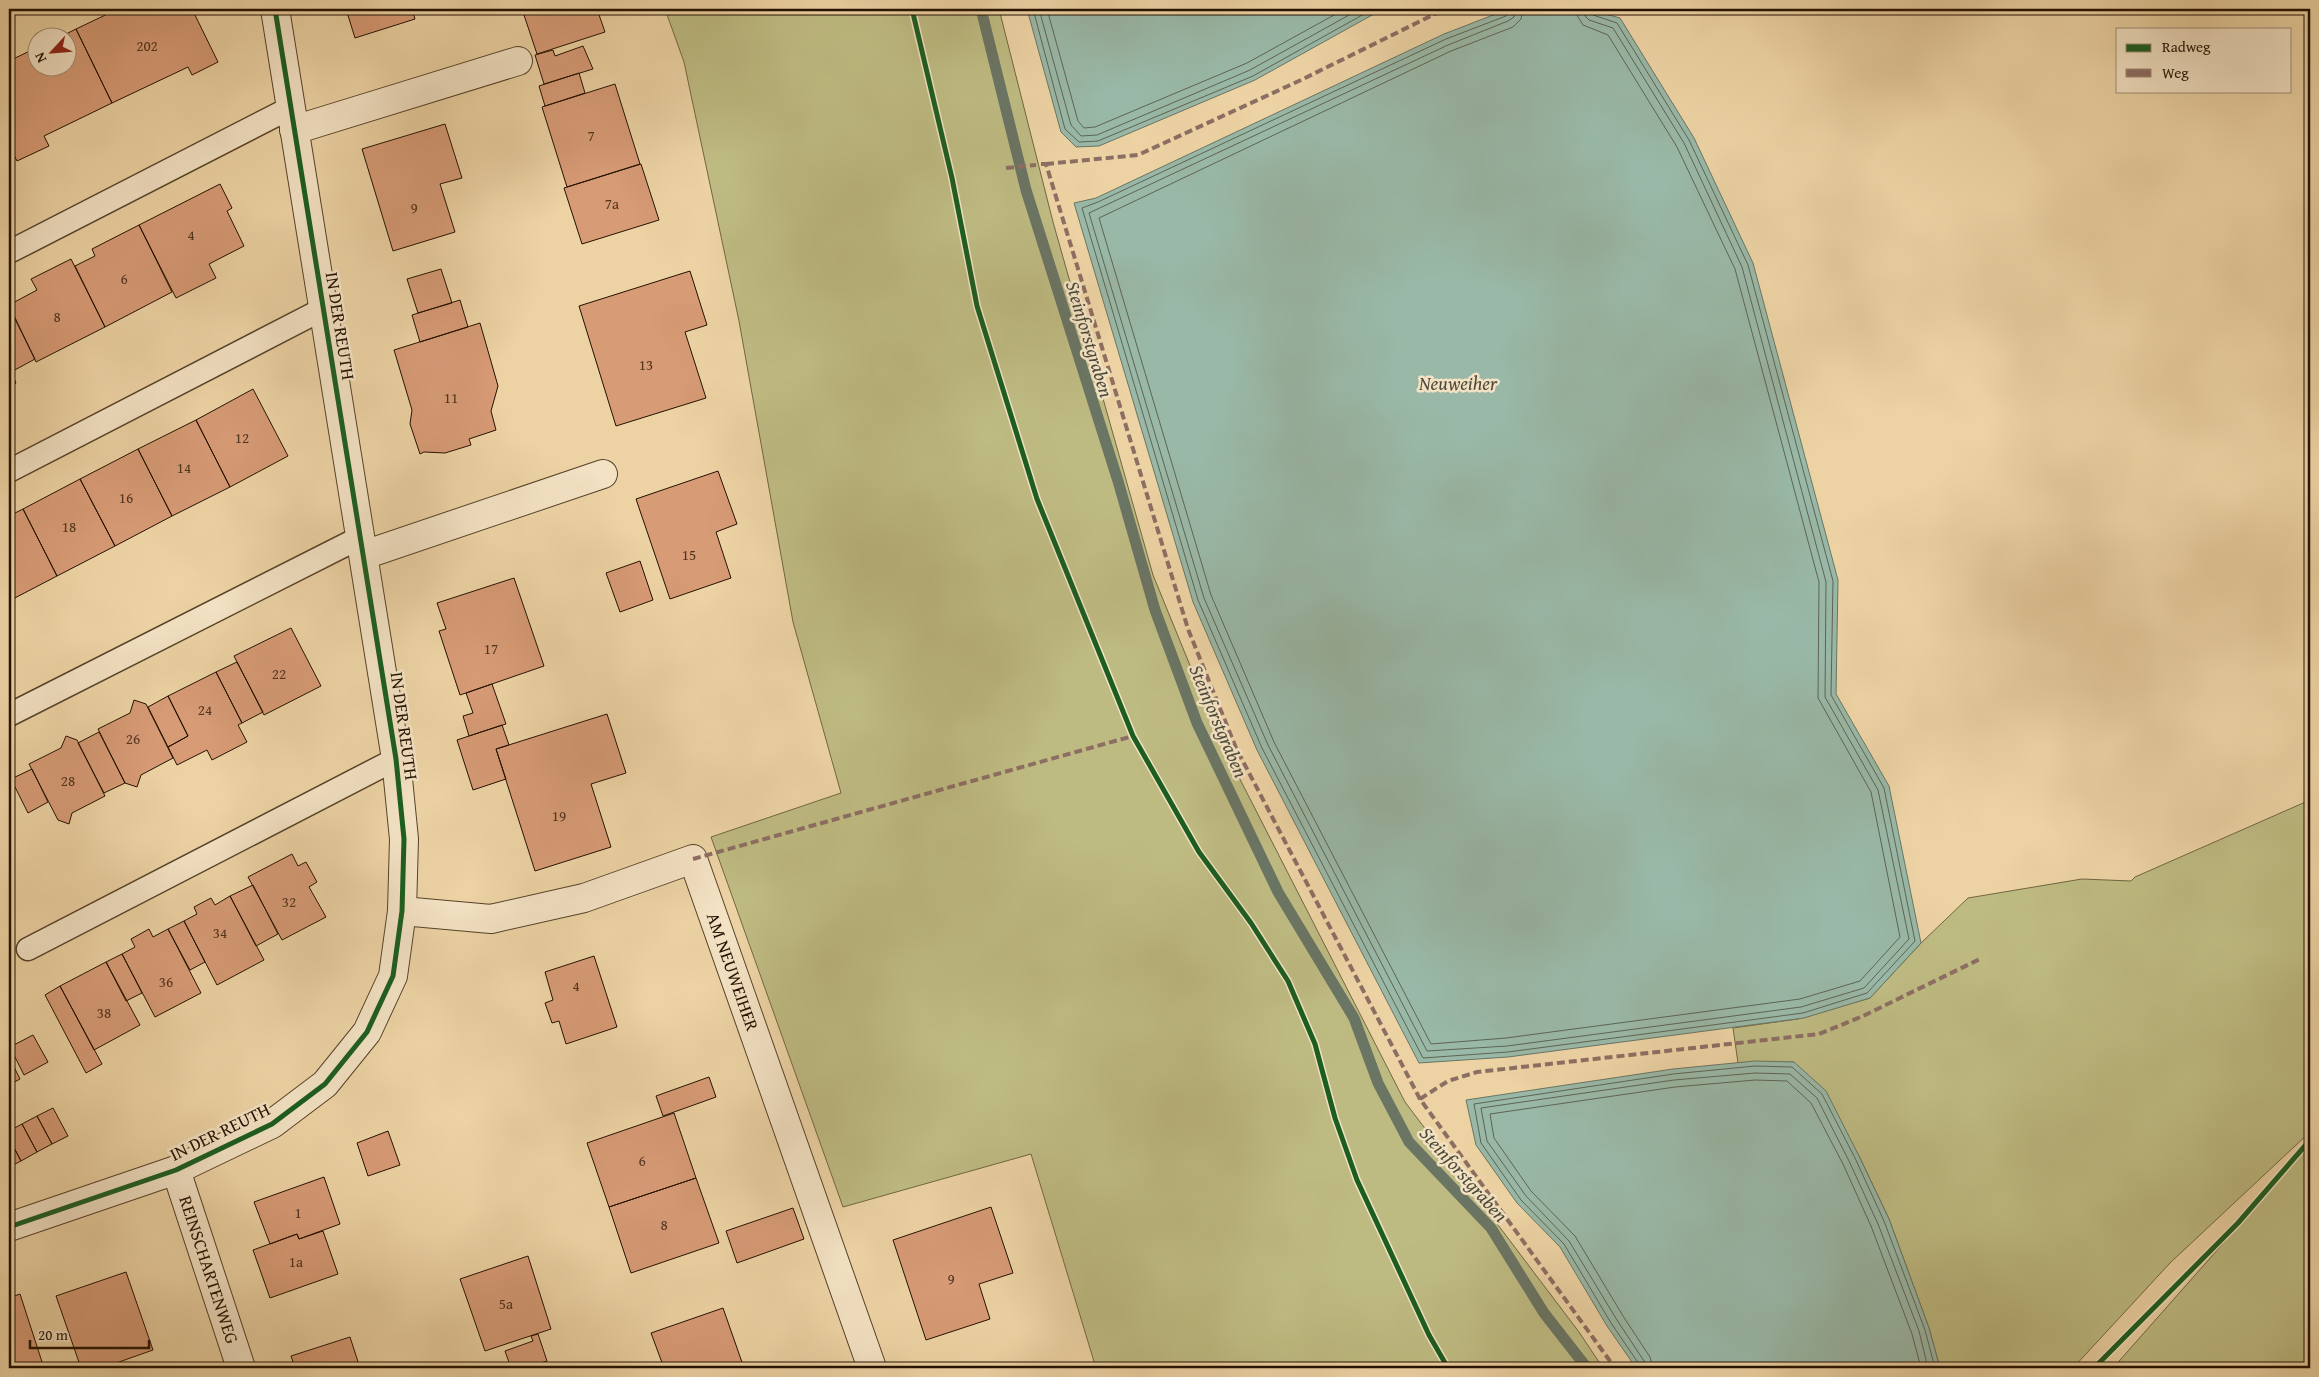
<svg xmlns="http://www.w3.org/2000/svg" width="2319" height="1377" font-family="'Gentium Book Plus',serif">
	<rect width="100%" height="100%" fill="#edd3a4"/>
	<filter id="stains"><feTurbulence type="fractalNoise" baseFrequency=".004" numOctaves="4"/><feColorMatrix values="0 0 0 0 .2 0 0 0 0 .09 0 0 0 0 .02 0 0 0 .5 -.17"/></filter>
	<radialGradient id="worn" r=".72"><stop offset=".6" stop-color="#630" stop-opacity="0"/><stop offset="1" stop-color="#630" stop-opacity=".3"/></radialGradient>
	<!-- green -->
	<path fill="#bebb82" stroke="#716641" d="M665,9H999L1053,222L1153,575L1223,746L1405,1102L1579,1332L1603,1368H1096L1031,1154L843,1207L711,837L841,793L793,622L739,321L684,62Z
		M2310,800V1132L2170,1263L2073,1368H1940L1929,1328L1889,1219L1859,1156L1794,1062L1738,1063L1733,1028L1798,1019L1870,998L1921,943L1968,898L2082,879L2131,881L2135,877Z
		M2310,1145V1368H2113Z"/>
	<!-- water -->
	<path fill="#99b8a7" stroke="#6a7564" d="M1027,9H1383L1255,80L1099,146L1076,147L1061,132Z
		M1515,9H1587L1620,18L1694,138L1753,263L1838,580L1836,694L1889,786L1921,943L1870,998L1804,1018L1508,1057L1419,1063L1257,750L1193,602L1074,203L1096,198L1444,34L1506,10Z
		M1755,1061L1794,1062L1826,1091L1859,1156L1889,1219L1929,1328L1940,1368H1636L1607,1326L1560,1247L1517,1203L1476,1145L1466,1100L1673,1069Z"/>
	<g fill="none" stroke-linecap="round" stroke-linejoin="round">
		<!-- shore -->
		<path stroke="#5e6454" stroke-width="1" d="M1033,9L1065,129L1079,142L1098,141L1253,76L1373,9
			M1039,9L1071,125L1081,136L1097,135L1250,70L1360,9
			M1047,9L1078,121L1084,128L1095,127L1247,63L1345,9
			M1509,9L1506,16L1446,39L1098,202L1082,208L1198,600L1262,748L1423,1058L1508,1052L1803,1013L1867,993L1915,941L1884,788L1831,695L1833,581L1748,265L1689,140L1617,23L1593,15L1590,9
			M1515,9L1514,17L1508,21L1448,45L1089,213L1204,598L1268,745L1427,1051L1507,1046L1801,1007L1864,988L1909,939L1878,790L1825,697L1826,582L1742,267L1684,143L1613,28L1589,20L1585,16L1584,9
			M1523,9L1521,19L1513,27L1451,51L1099,218L1211,595L1274,742L1431,1044L1506,1038L1800,999L1860,981L1900,937L1871,792L1818,698L1819,582L1735,269L1677,147L1608,35L1583,25L1578,17L1576,9
			M1639,1368V1364L1611,1323L1564,1244L1521,1200L1481,1143L1474,1104L1673,1074L1755,1066L1792,1067L1822,1094L1855,1158L1884,1221L1925,1330L1935,1368
			M1646,1368L1644,1361L1617,1320L1569,1241L1526,1196L1487,1141L1481,1108L1674,1080L1755,1073L1790,1074L1817,1098L1849,1161L1878,1224L1919,1331L1928,1368
			M1653,1368L1650,1357L1623,1316L1575,1236L1531,1191L1494,1138L1490,1114L1675,1087L1755,1080L1787,1081L1811,1103L1843,1164L1871,1226L1912,1334L1921,1368"/>
		<!-- stream -->
		<path stroke="#6a7564" stroke-width="11" d="M981,9L1026,190L1118,481L1155,610L1197,723L1278,892L1354,1018L1378,1083L1409,1142L1491,1228L1544,1313L1587,1368"/>
	</g>
	<!-- building -->
	<path fill="#d79b76" stroke="#241100" d="M118,9H192L218,62L192,75L188,67L112,103L76,29Z
		M346,9H412L415,19L355,38Z
		M522,9H597L605,32L537,54Z
		M76,29L112,103L44,136L49,146L17,161L9,145V61L38,47V68H68V38H58Z
		M583,46L593,69L544,84L535,55L553,50L555,56Z
		M579,73L585,93L545,106L539,86Z
		M615,84L640,164L567,187L542,107Z
		M445,124L462,178L440,184L455,232L393,251L362,149Z
		M641,164L659,220L582,244L564,188Z
		M220,184L232,208L227,211L244,246L209,264L216,278L176,298L139,225Z
		M139,225L172,292L105,327L75,266L95,256L92,249Z
		M71,259L105,327L36,362L9,305L37,290L31,279Z
		M441,269L452,303L418,313L407,279Z
		M690,271L707,325L685,332L706,398L616,426L579,306Z
		M460,300L468,327L420,342L412,315Z
		M9,307L35,359L11,372L16,383L9,387Z
		M480,323L498,386L491,411L496,430L469,439L471,445L445,453L424,452L420,454L410,424L412,410L394,350Z
		M253,389L288,456L230,487L196,420Z
		M196,420L230,487L172,516L138,449Z
		M138,449L172,516L115,546L80,479Z
		M718,471L737,524L716,532L731,578L670,599L636,499Z
		M80,479L115,546L57,576L23,509Z
		M23,509L57,576L9,601V516Z
		M640,561L653,600L620,612L606,573Z
		M514,578L544,666L460,695L439,631L446,629L437,603Z
		M291,628L321,686L264,715L234,656Z
		M237,662L263,712L242,723L216,672Z
		M216,672L242,723L238,725L247,742L212,760L207,750L177,765L168,747L188,736L168,696Z
		M492,684L506,724L469,736L463,716L473,713L466,693Z
		M168,696L188,736L168,747L148,707Z
		M134,700L146,704L173,758L141,775L137,787L125,783L98,729L130,713Z
		M607,714L626,773L591,784L611,847L535,871L496,749Z
		M502,725L509,745L496,749L506,779L473,790L457,740Z
		M99,732L125,783L104,793L78,743Z
		M66,736L77,740L105,796L72,813L69,824L58,820L29,764L61,748Z
		M32,769L48,802L28,813L11,779Z
		M292,854L298,866L306,862L317,882L309,887L326,917L282,940L248,877Z
		M253,885L278,934L256,946L230,896Z
		M230,896L264,960L217,985L184,921L197,914L194,907L211,898L215,905Z
		M184,921L205,962L190,970L168,929Z
		M149,929L153,937L168,929L201,993L155,1017L122,954L135,947L131,939Z
		M122,954L142,993L126,1001L106,962Z
		M594,956L617,1027L566,1044L559,1021L552,1023L545,1003L553,1000L545,972Z
		M106,962L140,1025L94,1050L60,986Z
		M60,986L102,1064L86,1073L45,995Z
		M33,1035L48,1062L24,1075L10,1047Z
		M9,1057L20,1079L9,1085Z
		M709,1077L716,1097L663,1116L656,1096Z
		M53,1108L68,1136L52,1144L37,1116Z
		M674,1113L696,1178L609,1207L587,1143Z
		M37,1116L52,1144L37,1152L22,1124Z
		M22,1124L37,1152L21,1161L9,1138V1131Z
		M388,1131L400,1165L368,1176L357,1143Z
		M9,1138L21,1161L9,1167Z
		M324,1177L340,1224L299,1239L297,1234L270,1244L254,1202Z
		M696,1178L719,1243L631,1273L609,1207Z
		M991,1207L1013,1273L979,1284L990,1319L926,1340L893,1240Z
		M793,1208L804,1239L737,1263L726,1231Z
		M323,1231L338,1274L270,1298L253,1250L297,1234L299,1239Z
		M528,1256L551,1329L485,1351L460,1279Z
		M126,1272L153,1350L102,1368H81L56,1296Z
		M20,1294L44,1368H9V1298Z
		M723,1308L744,1368H664L651,1333Z
		M538,1334L547,1361L525,1368H511L505,1351L533,1341L531,1336Z
		M350,1337L360,1368H295L291,1356Z
		M1057,1364L1059,1368H1044Z"/>
	<g fill="none" stroke-linecap="round" stroke-linejoin="round">
		<!-- lane casing -->
		<g stroke="#564229" stroke-width="25">
			<path id="lane" d="M9,252L290,108
				M9,471L323,309
				M9,715L361,537
				M28,949L396,759"/>
		</g>
		<!-- street casing -->
		<g stroke="#564229" stroke-width="30">
			<g id="street">
				<path d="M294,130L518,61"/>
				<path d="M364,555L603,474"/>
				<path id="s1" d="M402,911L491,919L584,898L693,859L872,1368"/>
				<path id="s2" d="M176,1170L241,1368"/>
				<path d="M9,1227L176,1170L272,1124L325,1084L367,1032L393,976L402,911L404,839L396,759L275,9"/>
			</g>
		</g>
		<!-- lane -->
		<use href="#lane" stroke="#f3e2c4" stroke-width="22"/>
		<!-- street -->
		<use href="#street" stroke="#f3e2c4" stroke-width="28"/>
		<!-- quiet -->
		<path stroke="#8d6e63" stroke-width="4" stroke-dasharray="8 4" stroke-linecap="butt" d="M1041,164H1046L1188,629L1236,748L1420,1099L1615,1368
			M1046,164L1138,155L1301,80L1445,9
			M1006,168L1036,165
			M693,859L1133,736
			M1420,1099L1448,1081L1477,1072L1819,1034L1863,1016L1980,959"/>
		<!-- cycleway casing -->
		<g stroke="#f3e2c4" stroke-width="8">
			<path id="cycleway" d="M912,9L952,178L977,306L1037,499L1133,736L1199,852L1251,923L1288,981L1315,1044L1335,1118L1357,1180L1429,1335L1448,1368
				M9,1227L176,1170L272,1124L325,1084L367,1032L393,976L402,911L404,839L396,759L275,9
				M2094,1368L2238,1223L2310,1140"/>
		</g>
		<!-- cycleway -->
		<use href="#cycleway" stroke="#1b5e20" stroke-width="5"/>
	</g>
	<g text-anchor="middle" stroke-width="5" stroke-linejoin="round" paint-order="stroke">
		<!-- number labels -->
		<g font-size="15" fill="#51341e">
			<text x="147" y="51">202</text>
			<text x="591" y="141">7</text>
			<text x="612" y="209">7a</text>
			<text x="414" y="213">9</text>
			<text x="191" y="240">4</text>
			<text x="124" y="284">6</text>
			<text x="57" y="322">8</text>
			<text x="646" y="370">13</text>
			<text x="451" y="403">11</text>
			<text x="242" y="443">12</text>
			<text x="184" y="473">14</text>
			<text x="126" y="503">16</text>
			<text x="69" y="532">18</text>
			<text x="689" y="560">15</text>
			<text x="491" y="654">17</text>
			<text x="279" y="679">22</text>
			<text x="205" y="715">24</text>
			<text x="133" y="744">26</text>
			<text x="68" y="786">28</text>
			<text x="559" y="821">19</text>
			<text x="289" y="907">32</text>
			<text x="220" y="938">34</text>
			<text x="166" y="987">36</text>
			<text x="576" y="991">4</text>
			<text x="104" y="1018">38</text>
			<text x="642" y="1166">6</text>
			<text x="298" y="1218">1</text>
			<text x="664" y="1230">8</text>
			<text x="296" y="1267">1a</text>
			<text x="951" y="1284">9</text>
			<text x="506" y="1309">5a</text>
		</g>
		<!-- street labels -->
		<g font-size="18" fill="#241100" stroke="#f3e2c4">
			<text transform="translate(340 326) rotate(81)" y="6">IN DER REUTH</text>
			<text transform="translate(404 726) rotate(82)" y="6">IN DER REUTH</text>
			<text dy="6" stroke="none"><textPath href="#s1" startOffset="420">AM NEUWEIHER</textPath></text>
			<text transform="translate(220 1132) rotate(-26)" y="6">IN DER REUTH</text>
			<text dy="6" stroke="none"><textPath href="#s2" startOffset="105">REINSCHARTENWEG</textPath></text>
		</g>
		<!-- water labels -->
		<g font-size="19" font-style="italic" fill="#4d4b3a" stroke="#f3e2c4">
			<text transform="translate(1090 339) rotate(73)" y="7">Steinforstgraben</text>
			<text x="1458" y="390">Neuweiher</text>
			<text transform="translate(1219 721) rotate(67)" y="7">Steinforstgraben</text>
			<text transform="translate(1464 1174) rotate(48)" y="7">Steinforstgraben</text>
		</g>
	</g>
	<!-- margin -->
	<rect width="2319" height="1377" fill="none" stroke="#edd3a4" stroke-width="30"/>
	<rect x="10" y="10" width="2299" height="1357" fill="none" stroke="#241100" stroke-width="2.5"/>
	<rect x="15" y="15" width="2289" height="1347" fill="none" stroke="#241100"/>
	<!-- legend -->
	<rect x="2116" y="28" width="175" height="65" fill="#f3e2c4" stroke="#a08e76"/>
	<rect x="2126" y="44" width="25" height="8" fill="#1b5e20" stroke="#a08e76"/>
	<text x="2162" y="52" font-size="15" fill="#241100">Radweg</text>
	<rect x="2126" y="69" width="25" height="8" fill="#8d6e63" stroke="#a08e76"/>
	<text x="2162" y="78" font-size="15" fill="#241100">Weg</text>
	<!-- north arrow -->
	<g transform="translate(52 52) rotate(244)"><circle r="24" fill="#f3e2c4" stroke="#a08e76"/>
	<path d="M0-4L9 19L0 12L-9 19Z" fill="#8f2418"/>
	<text y="-8" font-size="14" font-weight="bold" text-anchor="middle" fill="#241100">N</text>
	</g>
	<!-- scale -->
	<path d="M30 1340v8h119v-8" fill="none" stroke="#241100" stroke-width="2.5"/>
	<text x="38" y="1340" font-size="15" fill="#241100" stroke="#f3e2c4" stroke-width="4" paint-order="stroke">20 m</text>
	<rect width="100%" height="100%" filter="url(#stains)"/>
	<rect width="100%" height="100%" fill="url(#worn)"/>
</svg>
